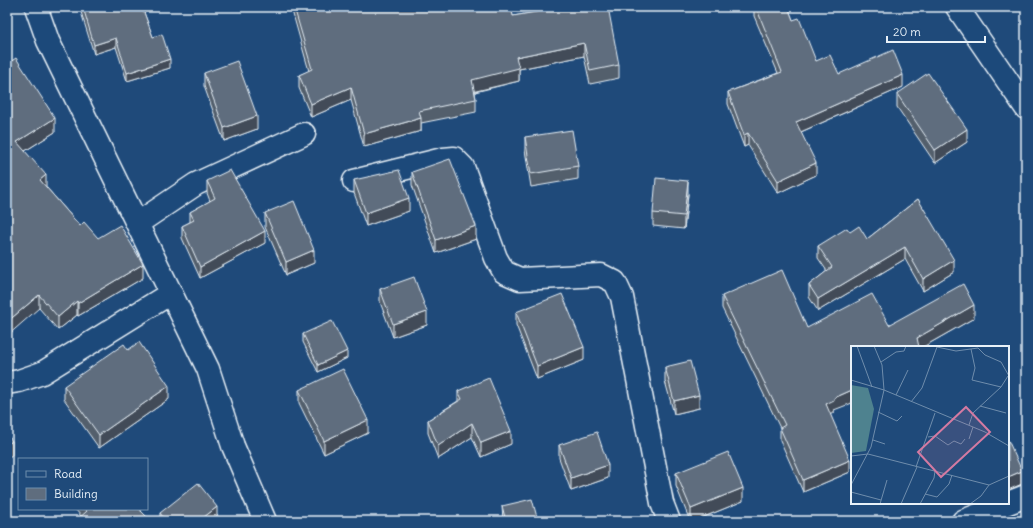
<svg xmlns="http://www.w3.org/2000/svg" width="1033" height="528" font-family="Delius,sans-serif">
	<rect width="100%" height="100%" fill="#1f4a7a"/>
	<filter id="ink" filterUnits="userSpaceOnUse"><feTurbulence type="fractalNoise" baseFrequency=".025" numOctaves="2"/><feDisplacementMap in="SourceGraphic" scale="8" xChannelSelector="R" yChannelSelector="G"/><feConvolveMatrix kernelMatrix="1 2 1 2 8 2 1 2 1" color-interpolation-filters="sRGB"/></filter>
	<g filter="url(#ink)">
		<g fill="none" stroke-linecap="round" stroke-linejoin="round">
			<!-- street casing -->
			<g stroke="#e8f1f8" stroke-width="25">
				<path id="street" d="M36,7L48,41L208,369L233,446L265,521
					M957,7L1026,108
					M354,181L443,159L454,158L463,167L496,258L504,272L520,279L601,275L615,282L622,297L662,503L669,521
					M138,223L196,184L304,134
					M7,383L19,381L42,373L171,293
					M1008,503L1026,496
					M963,521L1008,503"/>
			</g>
			<!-- street -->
			<use href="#street" stroke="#1f4a7a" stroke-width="22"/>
		</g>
		<!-- wall -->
		<path fill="#525e6c" stroke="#e8f1f8" d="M81,7H142L153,37L170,68L127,81L116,47L94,54L81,12Z
			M291,7H511L513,16L553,9L619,65V78L590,84L584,56L519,69V81L475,92L476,99V112L421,123V131L364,147L351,100L311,117L299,88V75L309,71Z
			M754,7H788L793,20L816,61L839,74L903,87L801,132L816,175L778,193L748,145L744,147L728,104V92L778,73L754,16Z
			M7,64L55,132L25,151L46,187L80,226L98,238L143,278L78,316L77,315L58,330L39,308Z
			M204,73L257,129L224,141L204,86Z
			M897,94L967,142L935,163L897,107Z
			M525,137L578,166V179L531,187L525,150Z
			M412,172L476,239L436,253L412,185Z
			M354,180L409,211L366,226L354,193Z
			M207,181L265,243L200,278L182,238V226L190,222V212L210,201L207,193Z
			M688,194L684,229L653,226V213Z
			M918,199L954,272L923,291L905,259L818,311L809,297V285L827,271L818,258V246L850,232L867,239Z
			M265,213L314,263L286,275L265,227Z
			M380,289L427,325L393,337L380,302Z
			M722,296L807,328L889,325L974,318L923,347H852L834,410V413L830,414L850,472L803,492L780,440V428L722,308Z
			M516,312L584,360L537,379L516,325Z
			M303,334L347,358L318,372L303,342Z
			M665,367L699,408L674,414L665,381Z
			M64,386L169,399L99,448L64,399Z
			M299,390L368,433L324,454L299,403Z
			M458,391L511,444L481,457L472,437L438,459L428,433V420L458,401Z
			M559,445L608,478L571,491L559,458Z
			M676,473L743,501L694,521H690L676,486Z
			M502,506L538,521H503Z
			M75,509H139L81,516Z
			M160,513L217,520L216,521H160Z"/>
		<!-- shaded-wall -->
		<path fill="#424c58" stroke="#e8f1f8" d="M116,38V47L94,54V45Z
			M584,43V56L519,69V81L472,92V80L516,57Z
			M170,59V68L127,81V73Z
			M903,75V87L796,134V122Z
			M351,87V100L311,117V104Z
			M257,116V129L224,141V128Z
			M55,118V132L17,156V142Z
			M421,118V131L364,147V134Z
			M967,129V142L935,163V150Z
			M748,133V145L744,147V135Z
			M816,163V175L778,193V181Z
			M46,175V189L40,180Z
			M688,181V194L684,229V216Z
			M409,198V211L366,226V213Z
			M476,226V239L436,253V240Z
			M265,231V243L200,278V267Z
			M905,247V259L818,311V299Z
			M314,250V263L286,275V262Z
			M954,260V272L923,291V279Z
			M143,264V278L78,316V303Z
			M39,295V308L7,336V322Z
			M77,301V315L58,330V317Z
			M974,305V318L923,347H917V338Z
			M427,312V325L393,337V324Z
			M584,347V360L537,379V366Z
			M347,351V358L318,372V365Z
			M169,386V399L99,448V435Z
			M852,390V403L834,410V413L826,416V404L834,398Z
			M699,395V408L674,414V401Z
			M368,420V433L324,454V441Z
			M472,423V437L438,459V446Z
			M511,431V444L481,457V443Z
			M12,441V455L7,458V445Z
			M850,460V472L803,492V480Z
			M608,465V478L571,491V478Z
			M1022,471V484L1008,490V477Z
			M743,488V501L694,521H691V509Z
			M217,507V520L216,521H199Z"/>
		<!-- building -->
		<path fill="#5f6d7e" stroke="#e8f1f8" d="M83,7H142L153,37L162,34L170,59L127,73L116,38L94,45Z
			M294,7H511L513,16L553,9V7H608L619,65L590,71L584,43L516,57L519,68L472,80L476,99L419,111L421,118L364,134L351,87L311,104L299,75L312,69Z
			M756,7H788L793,20L799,18L816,61L830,55L839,74L893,50L903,75L796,122L816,163L778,181L748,133L744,135L728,92L782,72Z
			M16,58L55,118L17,142L46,175L40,180L80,226L84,222L98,238L120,225L143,264L78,303L77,301L58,317L39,295L7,322V64Z
			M237,61L257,116L224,128L204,73Z
			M928,73L967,129L935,150L897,94Z
			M572,130L578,166L531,174L525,137Z
			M450,159L476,226L436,240L412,172Z
			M230,170L265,231L200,267L182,226L194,220L190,212L215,198L207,181Z
			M399,170L409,198L366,213L354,180Z
			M656,178L688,181L684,216L653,213Z
			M918,199L954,260L923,279L905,247L818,299L809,285L832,267L818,246L847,228L850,232L859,226L867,239Z
			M294,201L314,250L286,262L265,213Z
			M782,270L807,328L872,294L889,325L963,284L974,305L917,338L919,347H852V390L834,398V400L826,404L850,460L803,480L780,428L785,425L722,296Z
			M414,277L427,312L393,324L380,289Z
			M562,294L584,347L537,366L516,312Z
			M332,321L347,351L318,365L303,334Z
			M139,342L169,386L99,435L64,386L124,344L128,350Z
			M690,361L699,395L674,401L665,367Z
			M343,369L368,420L324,441L299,390Z
			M489,378L511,431L481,443L472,423L438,446L428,420L462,399L458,391Z
			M597,432L608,465L571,478L559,445Z
			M7,434L12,441L7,445Z
			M1008,440L1022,471L1008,477Z
			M728,452L743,488L691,509L676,473Z
			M198,483L217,507L199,521H166L160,513Z
			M532,499L538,521H506L502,506Z
			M85,509H139L151,521H76L87,511Z"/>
	</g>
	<!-- overview -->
	<g transform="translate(851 346)">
		<rect width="158" height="158" fill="#1f4a7a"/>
		<path d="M0,39L17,42L23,63L15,105L0,107Z" fill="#4e828f"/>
		<path fill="none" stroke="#6f8dac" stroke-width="1" d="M6,0L21,41M86,1L105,5L127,2L134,9L150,16L158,30M120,3L124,22L121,34L150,41M30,16L45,6L53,5L55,0M0,34L33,44L134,86L158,100M45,49L57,24M60,56L71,42L86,1M129,60L155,67M27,66L46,75L51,70M118,79L122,67L150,41L157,30M77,91L84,90L97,99L103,95L110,98L114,93M118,93L122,81M22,94L34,98M0,110L17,108L138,139L158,130M65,121L84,67M0,139L20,101L33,44L31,19L23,0M0,146L30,154M74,148L86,151L98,138L101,129M29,158L36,134M50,158L66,121M69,158L83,132L84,125M119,158L130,150L138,139"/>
		<path fill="#d37aa2" fill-opacity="0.15" stroke="#d37aa2" stroke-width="2" d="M115,61L139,86L90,131L67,106Z"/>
		<rect width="158" height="158" fill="none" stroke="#e8f1f8" stroke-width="2"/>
	</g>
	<!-- margin -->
	<rect width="1033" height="528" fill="none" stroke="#1f4a7a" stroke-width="24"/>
	<rect x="12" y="12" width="1009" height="504" fill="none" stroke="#e8f1f8" stroke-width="1.5" filter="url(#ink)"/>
	<!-- legend -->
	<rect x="18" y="458" width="130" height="52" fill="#1f4a7a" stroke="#6f8dac"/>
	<rect x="26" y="471" width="20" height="6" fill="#1f4a7a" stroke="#6f8dac"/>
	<text x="54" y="478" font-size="12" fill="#e8f1f8">Road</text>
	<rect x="26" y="488" width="20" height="12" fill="#5f6d7e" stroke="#6f8dac"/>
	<text x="54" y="498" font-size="12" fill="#e8f1f8">Building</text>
	<!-- scale -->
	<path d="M887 36v6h98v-6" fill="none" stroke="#e8f1f8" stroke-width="2"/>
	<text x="893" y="36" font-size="12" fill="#e8f1f8" stroke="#1f4a7a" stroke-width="3" paint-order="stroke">20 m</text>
</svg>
